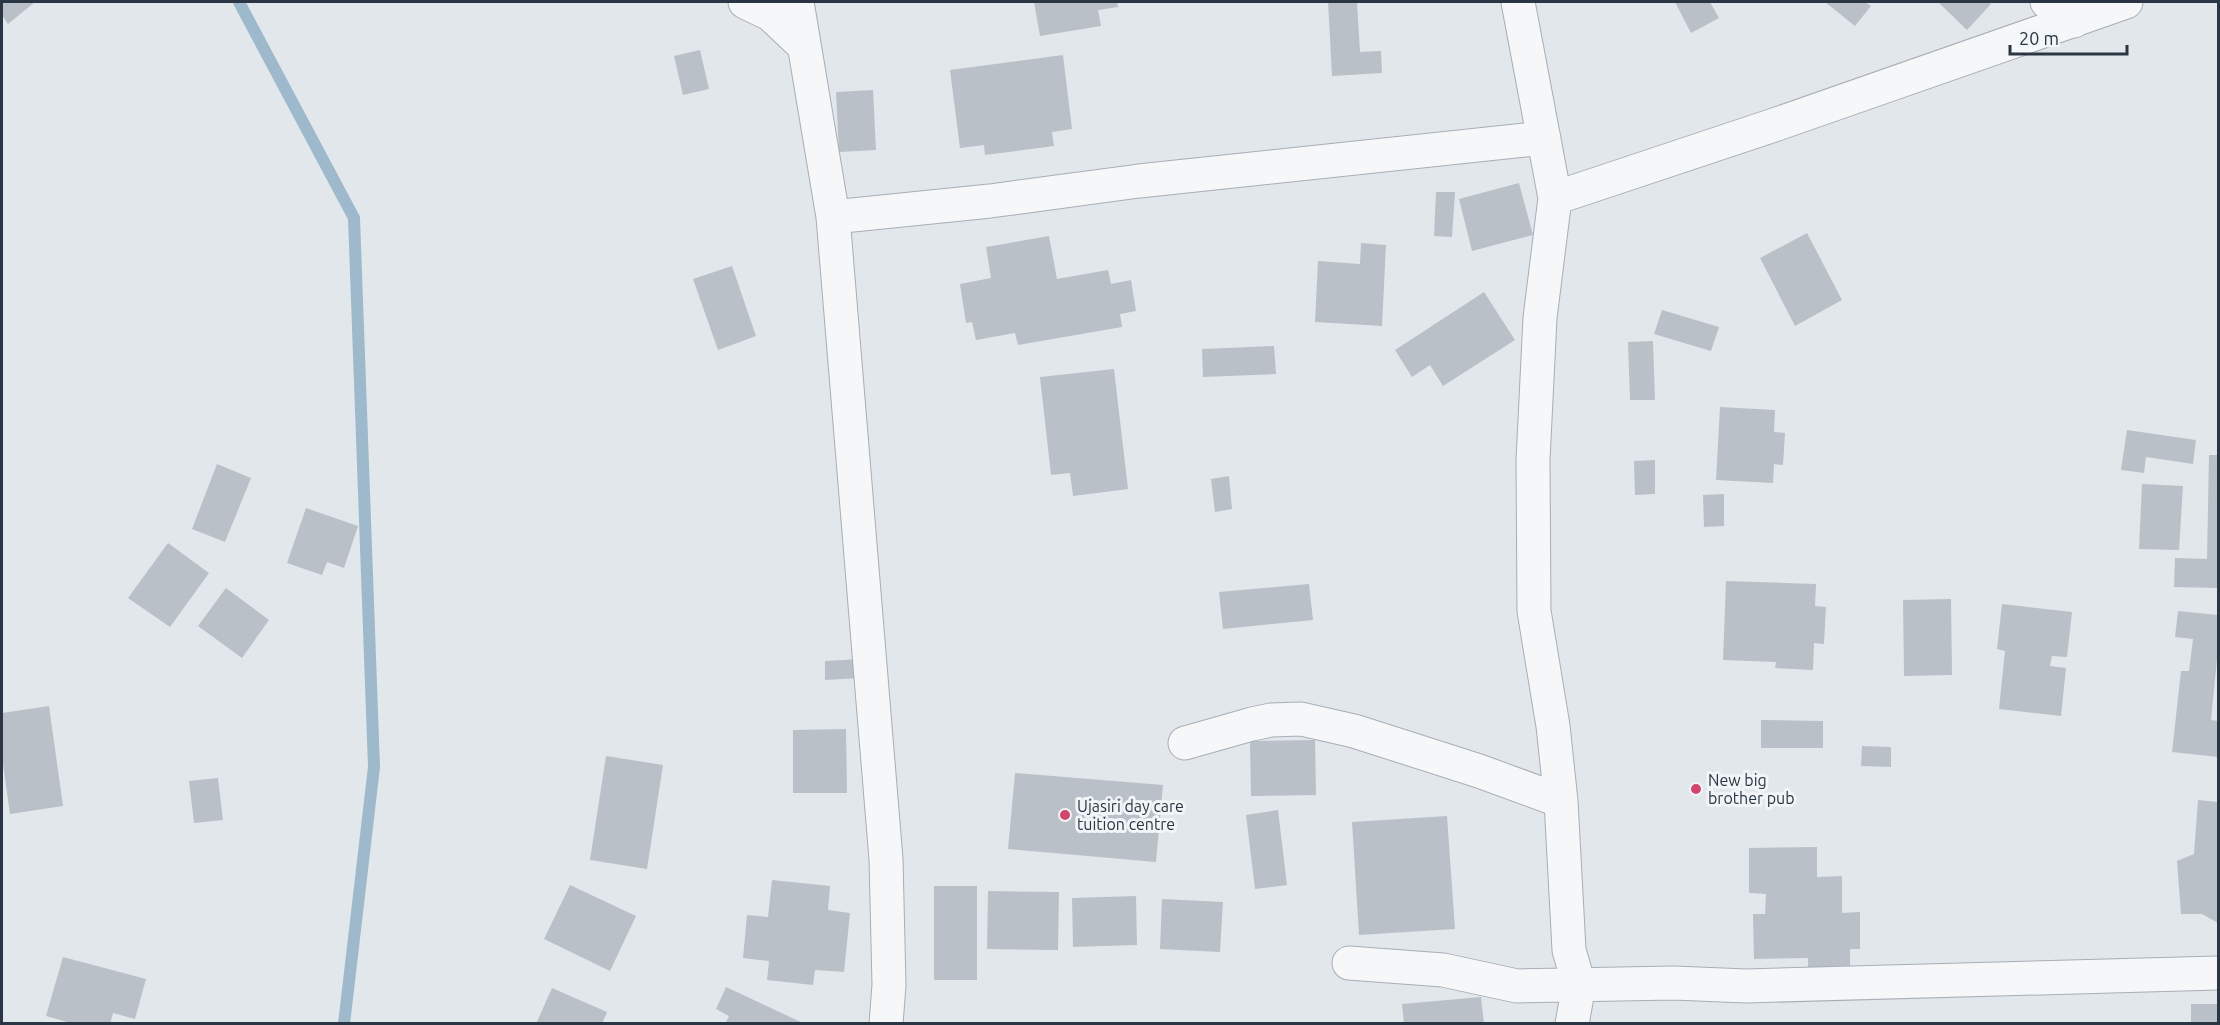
<svg xmlns="http://www.w3.org/2000/svg" width="2220" height="1025" font-family="Ubuntu,sans-serif">
	<rect width="100%" height="100%" fill="#e2e7eb"/>
	<g fill="none" stroke-linecap="round" stroke-linejoin="round">
		<!-- stream -->
		<path stroke="#9db9cb" stroke-width="12" d="M239,2L354,218L374,767L344,1024"/>
	</g>
	<!-- building -->
	<path fill="#b9c0c8" d="M2,2H35L8,24L2,15Z
		M1034,2H1117L1118,7L1098,10L1101,26L1040,36Z
		M1328,2H1357L1360,52L1381,51L1382,73L1332,76Z
		M1675,2H1710L1719,18L1691,33Z
		M1825,2H1865L1871,6L1855,26Z
		M1938,2H1988L1991,4L1967,30Z
		M700,50L709,89L683,95L674,56Z
		M1063,55L1072,129L1052,132L1054,146L985,155L984,145L960,148L950,70Z
		M873,90L876,150L839,152L836,92Z
		M1519,183L1533,235L1472,251L1459,199Z
		M1436,192H1455L1452,237L1434,236Z
		M1807,233L1842,300L1795,326L1760,258Z
		M1049,236L1057,279L1108,270L1111,284L1131,280L1136,311L1120,314L1122,327L1018,345L1015,333L976,340L972,322L966,323L960,284L991,278L986,247Z
		M1361,243L1386,245L1382,326L1315,322L1318,261L1360,264Z
		M732,266L756,336L718,350L693,279Z
		M1484,292L1515,340L1443,386L1430,365L1412,377L1395,350Z
		M1662,310L1719,327L1711,351L1654,334Z
		M1653,341L1655,400H1630L1628,342Z
		M1274,346L1276,374L1203,377L1202,349Z
		M1114,369L1128,489L1073,496L1070,473L1051,475L1040,377Z
		M1720,407L1775,410L1774,432L1785,433L1783,465L1774,464L1773,483L1716,480Z
		M2127,430L2196,440L2193,464L2146,457L2144,473L2121,470Z
		M2209,455H2218V588L2174,587L2175,558L2207,559Z
		M1655,460V494L1635,495L1634,461Z
		M217,464L251,478L225,542L192,529Z
		M1229,476L1232,509L1215,512L1211,479Z
		M2142,484L2183,486L2179,550L2139,549Z
		M1724,494V526L1704,527L1703,495Z
		M306,508L358,526L344,568L327,562L322,575L287,563Z
		M168,543L209,573L170,627L128,598Z
		M1726,581L1816,584L1815,606L1826,607L1824,644L1814,643L1813,670L1775,668L1776,662L1723,660Z
		M1309,584L1313,620L1223,629L1219,592Z
		M226,588L269,620L242,658L198,626Z
		M1951,599L1952,675L1904,676L1903,600Z
		M2002,604L2072,612L2067,657L2052,656L2050,666L2066,668L2061,716L1999,709L2005,651L1997,649Z
		M2178,611L2218,615V649L2211,720L2218,721V757L2172,752L2181,671H2189L2193,639L2175,637Z
		M860,659V678L825,680V661Z
		M49,706L63,806L10,814L2,756V713Z
		M1761,720L1823,721V748H1761Z
		M846,729L847,793H793V730Z
		M1315,740L1316,795L1251,796L1250,741Z
		M1862,746L1891,747V767L1861,766Z
		M606,756L663,765L647,869L590,860Z
		M1015,773L1163,785L1156,862L1008,849Z
		M218,778L223,820L194,823L189,781Z
		M2198,800L2218,802V923L2202,914H2181L2177,861L2194,854Z
		M1278,810L1287,885L1255,889L1246,815Z
		M1447,816L1455,929L1359,935L1352,822Z
		M1817,847V877L1842,876V913L1860,912V949H1850V967L1808,968V958L1754,959L1753,914H1765L1766,894L1749,893V848Z
		M772,880L830,886L828,910L850,913L844,972L815,970L813,985L767,980L769,961L743,958L747,915L768,917Z
		M570,885L636,916L610,971L544,939Z
		M934,886H977V980H934Z
		M988,891L1059,892L1058,950L987,949Z
		M1136,896L1137,945L1073,947L1072,898Z
		M1162,899L1223,902L1220,952L1160,949Z
		M63,957L146,979L135,1019L113,1013L110,1024H74L46,1016Z
		M726,987L805,1024H725L729,1016L716,1009Z
		M552,988L607,1012L602,1024H536Z
		M1481,997L1484,1024H1404L1402,1004Z
		M2191,1004H2218V1024H2191Z"/>
	<g fill="none" stroke-linecap="round" stroke-linejoin="round">
		<!-- minor casing -->
		<g stroke="#a7aeb5" stroke-width="35">
			<path id="minor" d="M745,2L770,14L803,45
				M797,2L833,217L886,859L889,985L886,1024
				M1518,2L1555,198L1540,318L1533,460L1534,611L1553,726L1561,801L1569,950L1579,985L1572,1024
				M2047,2L2074,21
				M1555,198L1777,124L2126,2
				M833,217L990,201L1139,181L1544,138
				M1185,743L1252,724L1271,720L1301,719L1354,731L1479,771L1561,801
				M1349,963L1443,970L1517,986L1674,983L1746,986L2218,973"/>
		</g>
		<!-- minor -->
		<use href="#minor" stroke="#f5f7f9" stroke-width="33"/>
	</g>
	<!-- markers -->
	<g fill="#d1466c" stroke="#f2f5f8" stroke-width="2">
		<circle cx="1696" cy="789" r="6"/>
		<circle cx="1065" cy="815" r="6"/>
	</g>
	<g text-anchor="middle" stroke-width="6" stroke-linejoin="round" paint-order="stroke">
		<!-- poi labels -->
		<g font-size="16" fill="#2a3643" stroke="#f2f5f8" text-anchor="start">
			<text x="1708" y="786">New big<tspan x="1708" dy="18">brother pub</tspan></text>
			<text x="1077" y="812">Ujasiri day care<tspan x="1077" dy="18">tuition centre</tspan></text>
		</g>
	</g>
	<!-- border -->
	<rect width="2220" height="1025" fill="none" stroke="#2a3643" stroke-width="6"/>
	<!-- scale -->
	<path d="M2010 45v9h117v-9" fill="none" stroke="#2a3643" stroke-width="3"/>
	<text x="2019" y="45" font-size="18" fill="#2a3643" stroke="#f2f5f8" stroke-width="4.5" paint-order="stroke">20 m</text>
</svg>
